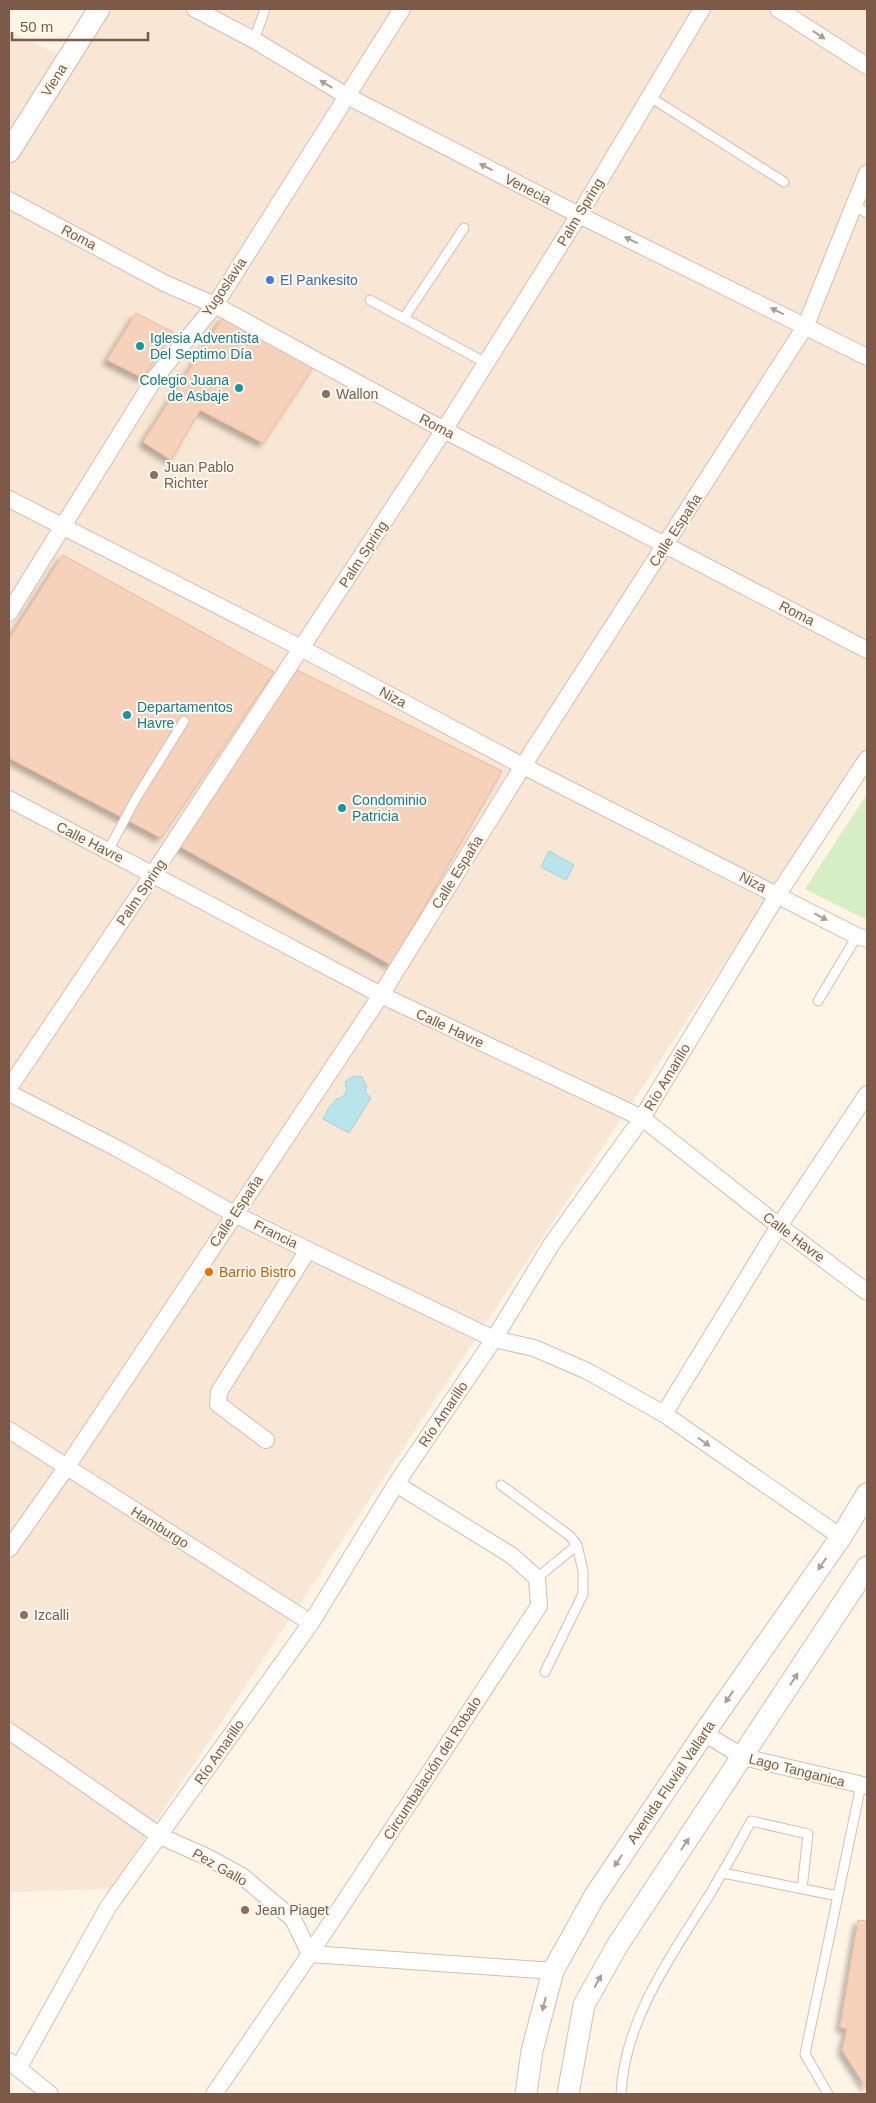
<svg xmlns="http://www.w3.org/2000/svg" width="876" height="2103" font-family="Helvetica,sans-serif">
	<defs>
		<filter id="shadow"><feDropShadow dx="-4.5" dy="4.5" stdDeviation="2.5" flood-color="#0004"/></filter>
	</defs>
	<rect width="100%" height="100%" fill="#fef5e6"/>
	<!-- residential -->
	<path fill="#f7e7d4" d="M97,9H867V748L111,1889L9,1892V32L64,56Z"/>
	<!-- green -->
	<path fill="#d5eec3" d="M867,794V920L805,889Z"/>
	<!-- water -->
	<path fill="#b8e4eb" stroke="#9dd4de" d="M549,851L574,865L566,880L541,867Z
		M358,1076L362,1077L367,1087L365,1092L371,1098L349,1133L323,1119C326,1114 328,1108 332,1104C339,1094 350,1100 345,1082L352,1077Z"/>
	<!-- building -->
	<path fill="#f7d2bb" stroke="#ecb899" filter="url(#shadow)" d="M136,313L173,332L143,378L107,360Z
		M223,317L314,366L263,443L200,410L171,460L143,442Z
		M63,555L274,672L161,838L9,758V639Z
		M297,670L502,771L391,965L179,846Z
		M867,1918V2089L842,2050L847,2029L840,2027L858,1920L867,1921Z"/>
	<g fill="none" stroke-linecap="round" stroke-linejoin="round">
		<!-- service casing -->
		<g stroke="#d5bead" stroke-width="11">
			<path id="service" d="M254,40L265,9
				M650,97L784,182
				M855,206L867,213
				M370,300L486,363
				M404,318L464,228
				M108,851L135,800L184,721
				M818,1001L857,936
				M501,1485L570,1536L577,1545L537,1578
				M545,1672L583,1594V1571L577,1545
				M723,1873L838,1896
				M621,2094C624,2021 672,1954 710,1894C724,1870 738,1846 751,1821L808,1834L802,1889
				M828,2094L805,2054L861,1785"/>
		</g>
		<!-- minor casing -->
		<g stroke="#d5bead" stroke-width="18">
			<path id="minor" d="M195,9L254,40L347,96L579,215L867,357
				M778,9L867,66
				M9,200L164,283L215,305L444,430L867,650
				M9,499L301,648L523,766L857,936L867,939
				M9,613L155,378L215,305L402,9
				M9,799L381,995L642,1118L779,1226L867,1292
				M9,1088L153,874L444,430L579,215L702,9
				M9,1093L122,1151L234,1214L308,1250L494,1339L534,1348L587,1371L664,1414L841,1537
				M664,1414L779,1226L867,1094
				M9,1430L311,1623
				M266,1440L218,1404L219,1392L308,1250
				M9,1549L66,1468L381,995L523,766L806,325L867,173
				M9,1731L160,1836L207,1857L242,1876L293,1919L310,1954L553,1971
				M704,1733L743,1757L867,1786
				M9,2061L50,2094
				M18,2069L108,1907L311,1623L396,1484L494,1339L551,1245L642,1118L778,894L867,759
				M214,2094L310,1954L539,1606L537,1578L511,1555L396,1484"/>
		</g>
		<!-- tertiary casing -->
		<g stroke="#d5bead" stroke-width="23">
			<path id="tertiary" d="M9,152L99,9
				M526,2094L532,2051L553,1971L594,1897L704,1733L841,1537L867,1494
				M568,2094L584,2005L617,1946L867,1567"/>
		</g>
		<!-- service -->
		<use href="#service" stroke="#fff" stroke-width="9"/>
		<!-- minor -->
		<use href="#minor" stroke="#fff" stroke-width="16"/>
		<!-- tertiary -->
		<use href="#tertiary" stroke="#fff" stroke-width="21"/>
	</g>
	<!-- one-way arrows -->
	<defs><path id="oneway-solid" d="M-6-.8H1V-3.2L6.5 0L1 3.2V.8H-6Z" transform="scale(1.25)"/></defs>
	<g fill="#b09c91">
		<use href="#oneway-solid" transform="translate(819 35) rotate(33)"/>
		<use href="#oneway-solid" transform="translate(326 84) rotate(-149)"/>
		<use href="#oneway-solid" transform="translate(486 167) rotate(-153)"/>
		<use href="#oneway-solid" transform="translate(631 240) rotate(-154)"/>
		<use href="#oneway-solid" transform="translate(777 311) rotate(-154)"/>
		<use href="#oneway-solid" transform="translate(821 917) rotate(28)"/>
		<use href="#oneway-solid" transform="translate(704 1442) rotate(35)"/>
		<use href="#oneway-solid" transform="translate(822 1564) rotate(125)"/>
		<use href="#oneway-solid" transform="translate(794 1679) rotate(-57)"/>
		<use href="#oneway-solid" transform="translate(729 1697) rotate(125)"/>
		<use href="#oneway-solid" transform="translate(685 1844) rotate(-56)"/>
		<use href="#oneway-solid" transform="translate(618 1861) rotate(124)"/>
		<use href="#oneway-solid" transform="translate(598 1981) rotate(-61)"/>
		<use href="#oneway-solid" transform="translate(544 2004) rotate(104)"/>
	</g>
	<!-- markers -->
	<circle fill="#3f7fe0" stroke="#fff9ef" stroke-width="2" cx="270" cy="280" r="5"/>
	<g fill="#0f9aa8" stroke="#fff9ef" stroke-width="2">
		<circle cx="140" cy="346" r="5"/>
		<circle cx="239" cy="388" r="5"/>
		<circle cx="127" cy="715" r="5"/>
		<circle cx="342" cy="808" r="5"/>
	</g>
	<g fill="#8d6e63" stroke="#fff9ef" stroke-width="2">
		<circle cx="326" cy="394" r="5"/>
		<circle cx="154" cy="475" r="5"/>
		<circle cx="24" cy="1615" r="5"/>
		<circle cx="245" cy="1910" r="5"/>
	</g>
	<circle fill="#e8710a" stroke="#fff9ef" stroke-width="2" cx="209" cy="1272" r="5"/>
	<g text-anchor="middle" stroke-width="4" stroke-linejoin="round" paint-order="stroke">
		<!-- street labels -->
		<g font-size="14" fill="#7c5a47" stroke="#fff9ef">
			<text transform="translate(54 80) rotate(-58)" y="5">Viena</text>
			<text transform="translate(528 189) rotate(27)" y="5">Venecia</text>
			<text transform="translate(580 212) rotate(-59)" y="5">Palm Spring</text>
			<text transform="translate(79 237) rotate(28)" y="5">Roma</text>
			<text transform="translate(224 287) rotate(-56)" y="5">Yugoslavia</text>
			<text transform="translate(437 426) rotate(28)" y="5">Roma</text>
			<text transform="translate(675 530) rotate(-57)" y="5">Calle España</text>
			<text transform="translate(363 554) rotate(-57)" y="5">Palm Spring</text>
			<text transform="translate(797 613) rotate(27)" y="5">Roma</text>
			<text transform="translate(393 697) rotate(28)" y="5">Niza</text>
			<text transform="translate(90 842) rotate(27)" y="5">Calle Havre</text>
			<text transform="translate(457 872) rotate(-58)" y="5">Calle España</text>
			<text transform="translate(753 882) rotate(27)" y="5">Niza</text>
			<text transform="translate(141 892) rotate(-56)" y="5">Palm Spring</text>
			<text transform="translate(450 1028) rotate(25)" y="5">Calle Havre</text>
			<text transform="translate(667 1077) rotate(-59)" y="5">Río Amarillo</text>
			<text transform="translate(236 1211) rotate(-56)" y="5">Calle España</text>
			<text transform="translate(276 1234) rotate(26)" y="5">Francia</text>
			<text transform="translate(794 1237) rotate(37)" y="5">Calle Havre</text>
			<text transform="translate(443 1414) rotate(-56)" y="5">Río Amarillo</text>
			<text transform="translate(160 1527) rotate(32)" y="5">Hamburgo</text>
			<text transform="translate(219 1752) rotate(-55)" y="5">Río Amarillo</text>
			<text transform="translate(432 1768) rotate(-57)" y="5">Circumbalación del Robalo</text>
			<text transform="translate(797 1770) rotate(14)" y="5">Lago Tanganica</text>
			<text transform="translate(671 1782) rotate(-56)" y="5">Avenida Fluvial Vallarta</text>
			<text transform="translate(220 1867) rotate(30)" y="5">Pez Gallo</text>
		</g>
		<!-- shop labels -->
		<g font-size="14" fill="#366cbe" stroke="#fff9ef" text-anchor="start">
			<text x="280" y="285">El Pankesito</text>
		</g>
		<!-- culture labels -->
		<g font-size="14" fill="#0d838f" stroke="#fff9ef" text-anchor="start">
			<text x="150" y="343">Iglesia Adventista<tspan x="150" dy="16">Del Septimo Día</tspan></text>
			<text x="229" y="385" text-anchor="end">Colegio Juana<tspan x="229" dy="16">de Asbaje</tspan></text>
			<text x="137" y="712">Departamentos<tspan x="137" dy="16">Havre</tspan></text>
			<text x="352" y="805">Condominio<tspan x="352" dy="16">Patricia</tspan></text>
		</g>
		<!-- education labels -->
		<g font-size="14" fill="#785e54" stroke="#fff9ef" text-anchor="start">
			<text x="336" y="399">Wallon</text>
			<text x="164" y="472">Juan Pablo<tspan x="164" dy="16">Richter</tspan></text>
			<text x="34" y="1620">Izcalli</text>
			<text x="255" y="1915">Jean Piaget</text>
		</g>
		<!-- food labels -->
		<g font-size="14" fill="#c56008" stroke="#fff9ef" text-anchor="start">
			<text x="219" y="1277">Barrio Bistro</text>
		</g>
	</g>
	<!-- border -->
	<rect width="876" height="2103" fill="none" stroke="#7c5a47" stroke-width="20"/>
	<!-- scale -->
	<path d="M12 32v8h136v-8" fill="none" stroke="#7c5a47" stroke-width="2.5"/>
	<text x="20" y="32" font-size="15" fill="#7c5a47" stroke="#fff9ef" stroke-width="4" paint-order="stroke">50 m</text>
</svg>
